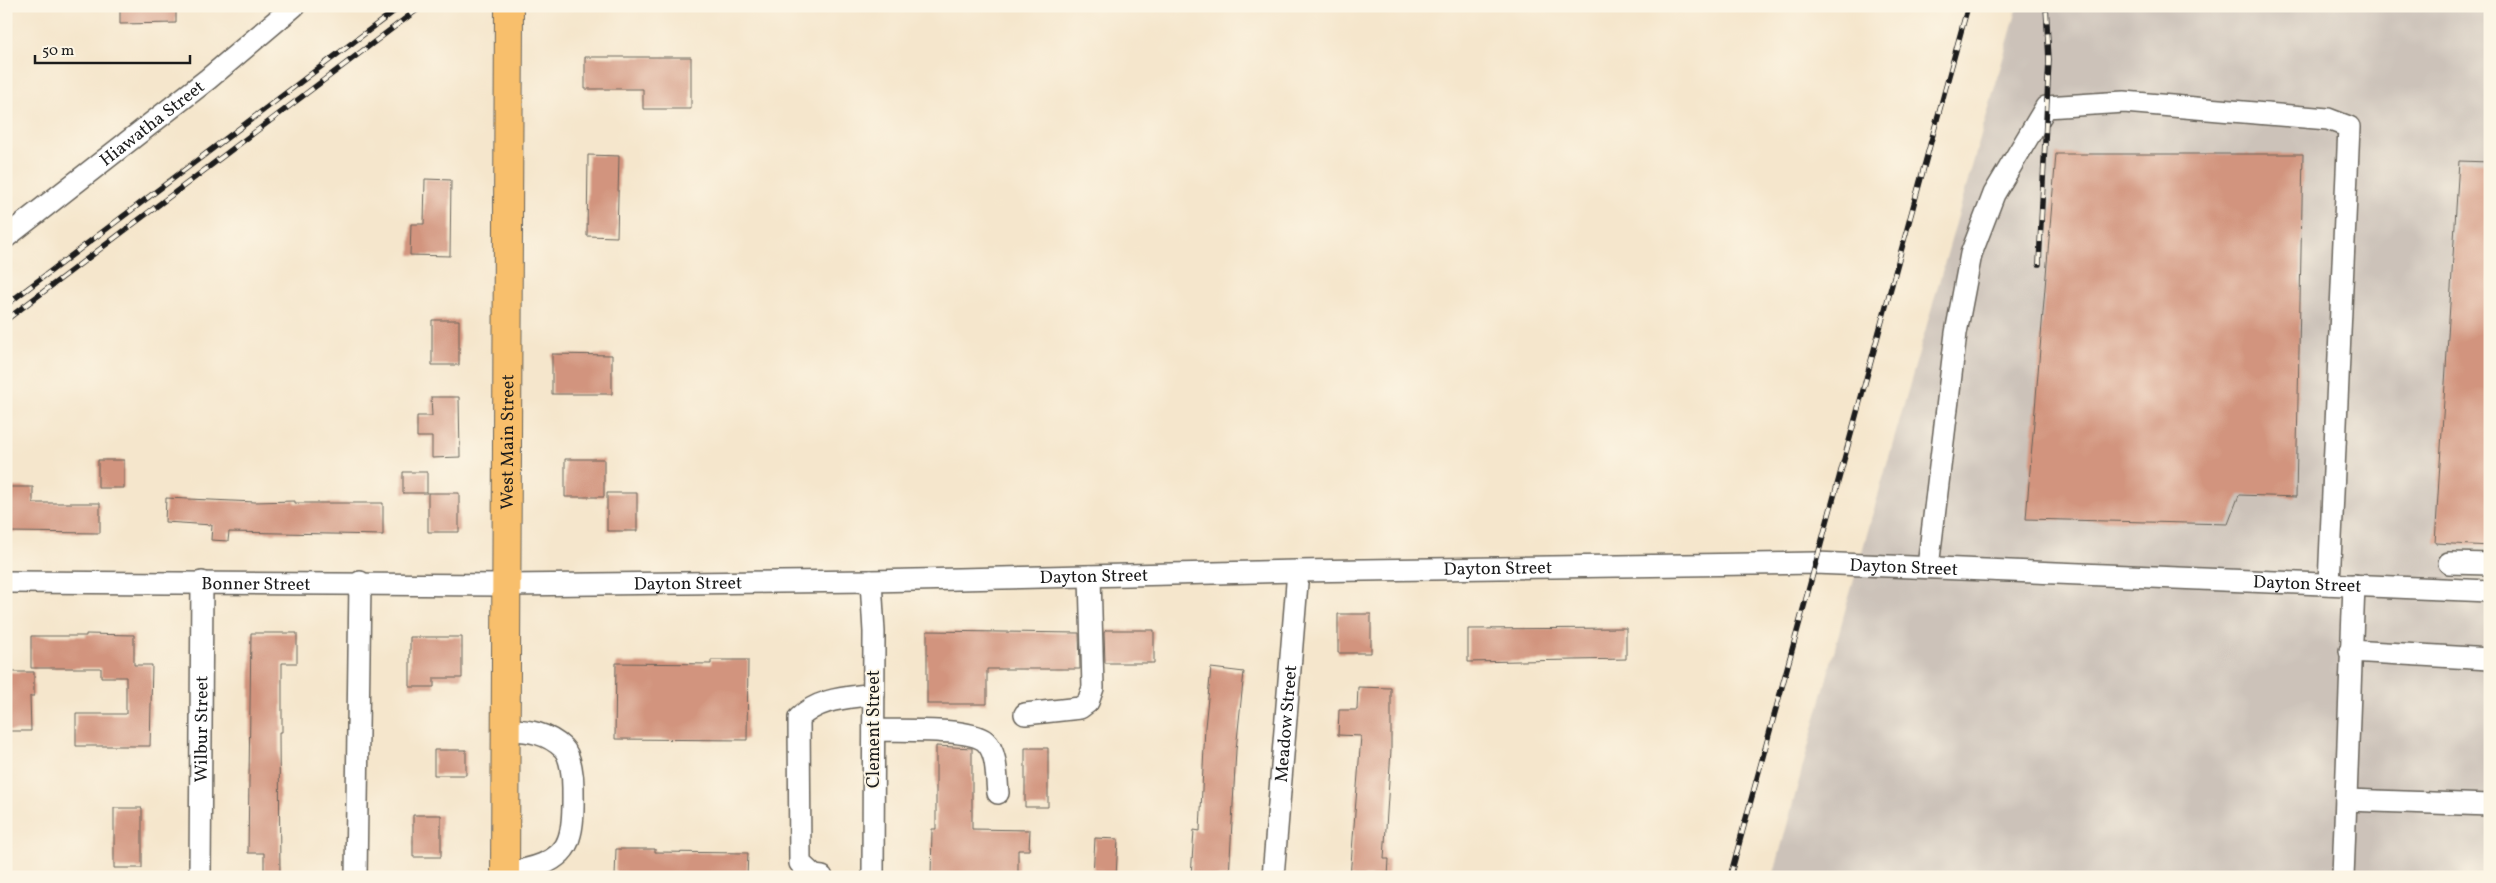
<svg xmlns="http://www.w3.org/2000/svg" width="2496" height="883" font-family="Vollkorn,serif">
	<rect width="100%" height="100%" fill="#fcf5e5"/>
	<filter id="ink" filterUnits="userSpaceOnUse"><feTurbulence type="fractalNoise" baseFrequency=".02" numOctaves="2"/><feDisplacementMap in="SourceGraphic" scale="10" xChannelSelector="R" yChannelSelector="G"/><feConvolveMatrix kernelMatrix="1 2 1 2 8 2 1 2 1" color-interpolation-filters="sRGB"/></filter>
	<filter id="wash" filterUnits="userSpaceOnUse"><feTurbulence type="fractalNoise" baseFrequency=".0096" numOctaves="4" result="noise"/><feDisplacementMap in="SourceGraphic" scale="20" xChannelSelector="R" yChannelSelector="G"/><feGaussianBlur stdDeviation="1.12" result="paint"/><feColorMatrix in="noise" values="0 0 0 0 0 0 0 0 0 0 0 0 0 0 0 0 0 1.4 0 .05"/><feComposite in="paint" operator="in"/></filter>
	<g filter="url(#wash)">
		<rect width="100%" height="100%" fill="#f5e6cc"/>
		<!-- industrial -->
		<path fill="#ccc2b9" d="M2018,6H2490V877H1773L1843,618Z"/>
		<g id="blocks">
			<!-- building -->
			<path fill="#d2947e" d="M120,6H176V23L120,24Z
				M585,57H691V109H643V89H585Z
				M2056,154H2303L2296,497L2239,495L2228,524L2026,519Z
				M588,155L619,156L617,237L587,236Z
				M2459,161L2490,162V546L2435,543Z
				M425,179L451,180L450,256L410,255L411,224H424Z
				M432,320H459V365H432Z
				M552,354L612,355V394H552Z
				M431,397H459L460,457L432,458V437H417V416H432Z
				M565,459H604V497H565Z
				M98,460H124V488H98Z
				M403,472H427V493H403Z
				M6,487H33V503H100V533L6,532Z
				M428,493H459V532H428Z
				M607,493H637V531H607Z
				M166,498L255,502L295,501V503H383V535L229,532L228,541L211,540L212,525L165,522Z
				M1338,614H1371V653H1338Z
				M1626,628V659L1468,662V629Z
				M1106,630H1154V663H1105L1104,633Z
				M927,631L1079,633L1080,669H987V704H927Z
				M251,633H297V663H282V732H279L280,877H264V853H248Z
				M86,634L134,635V665H152L150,746H76V714H126V677H101V668H31V636H86Z
				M410,637H462V678H434V687H410Z
				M711,660H748L747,740L615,739L616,663L711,664Z
				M1211,668L1244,672L1236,750L1229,877H1191L1194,830L1200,831L1205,727Z
				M7,672H34V696H30L31,731H9Z
				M1358,687L1391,688V750L1384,859H1389L1388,877H1350L1361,736L1338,735L1339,710H1357Z
				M936,746L972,748V829L1030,830L1029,850H1018V877H931L932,829H936Z
				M1025,748H1048V807H1025Z
				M434,750H466V775H434Z
				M114,808H142V868H114Z
				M413,815H441V857H413Z
				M1095,838L1118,839L1116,877H1093Z
				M616,849H655V852L748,853L747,877H615Z"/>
		</g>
	</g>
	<g filter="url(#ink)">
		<use href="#blocks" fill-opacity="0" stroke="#68635a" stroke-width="1"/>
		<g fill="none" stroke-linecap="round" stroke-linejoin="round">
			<!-- minor casing -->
			<g stroke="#68635a" stroke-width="24">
				<g id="minor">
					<path id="s1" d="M6,237L208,79L294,6"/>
					<path d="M2449,563L2490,564"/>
					<path d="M1928,567L1956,333L1971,254L1994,194L2046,107L2124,102L2328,119L2349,127L2329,584"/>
					<path d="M871,581L874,632L873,877"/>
					<path id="s2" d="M6,582L507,585L871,581L1298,571L1815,563L2490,591"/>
					<path d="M2350,651L2490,659"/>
					<path d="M1025,714L1080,708L1088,702L1093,688L1090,576"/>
					<path d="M874,730C898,731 968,727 985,741C998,753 996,777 998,793"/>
					<path d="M2346,800L2490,805"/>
					<path d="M505,873C527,870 562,864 569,838C574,823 573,804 573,788C573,778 571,756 563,748C546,732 528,731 506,729"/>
					<path id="s3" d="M200,877L202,582"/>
					<path d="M356,877L360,582"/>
					<path d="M822,877L814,876L800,863L799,718C819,698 847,698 874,694"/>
					<path id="s4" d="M1273,877L1298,571"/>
					<path d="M2343,877L2354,585"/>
				</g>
			</g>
			<!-- major casing -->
			<g stroke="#68635a" stroke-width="30">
				<g id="major">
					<path id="s5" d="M505,877L509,6"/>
				</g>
			</g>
			<!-- minor -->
			<use href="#minor" stroke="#fff" stroke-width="21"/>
			<!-- major -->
			<use href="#major" stroke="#f8bf6c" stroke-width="28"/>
			<!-- rail casing -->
			<g stroke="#1c1c1c" stroke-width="5.5">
				<path id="rail" d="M2039,264L2049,60L2046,6
					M6,305L401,6
					M6,320L422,6
					M1730,877L1968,6"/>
			</g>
			<!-- rail -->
			<use href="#rail" stroke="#fcf5e5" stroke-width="4" stroke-dasharray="11" stroke-linecap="butt"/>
		</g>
	</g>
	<g text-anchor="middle" stroke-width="4" stroke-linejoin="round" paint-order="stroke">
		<!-- street labels -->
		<g font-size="18" fill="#1c1c1c" stroke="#fcf5e5">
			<text dy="6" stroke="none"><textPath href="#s1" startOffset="185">Hiawatha Street</textPath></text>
			<text dy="6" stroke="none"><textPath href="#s5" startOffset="435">West Main Street</textPath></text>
			<text dy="6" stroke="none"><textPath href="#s2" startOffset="1898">Dayton Street</textPath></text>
			<text dy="6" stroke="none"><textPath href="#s2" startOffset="1492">Dayton Street</textPath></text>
			<text dy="6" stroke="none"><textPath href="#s2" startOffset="1088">Dayton Street</textPath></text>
			<text dy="6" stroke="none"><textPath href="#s2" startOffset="250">Bonner Street</textPath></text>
			<text dy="6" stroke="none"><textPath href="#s2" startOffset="682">Dayton Street</textPath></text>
			<text dy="6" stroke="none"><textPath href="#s2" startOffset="2302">Dayton Street</textPath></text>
			<text dy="6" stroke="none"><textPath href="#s4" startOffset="154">Meadow Street</textPath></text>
			<text dy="6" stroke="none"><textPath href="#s3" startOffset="148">Wilbur Street</textPath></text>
			<text transform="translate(873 729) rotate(-90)" y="6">Clement Street</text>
		</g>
	</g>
	<!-- margin -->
	<rect width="2496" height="883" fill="none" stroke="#fcf5e5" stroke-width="25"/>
	<!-- scale -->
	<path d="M35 55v8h155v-8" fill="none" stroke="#1c1c1c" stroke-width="2.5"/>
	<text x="42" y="55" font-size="15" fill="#1c1c1c" stroke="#fcf5e5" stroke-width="4" paint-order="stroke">50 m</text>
</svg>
